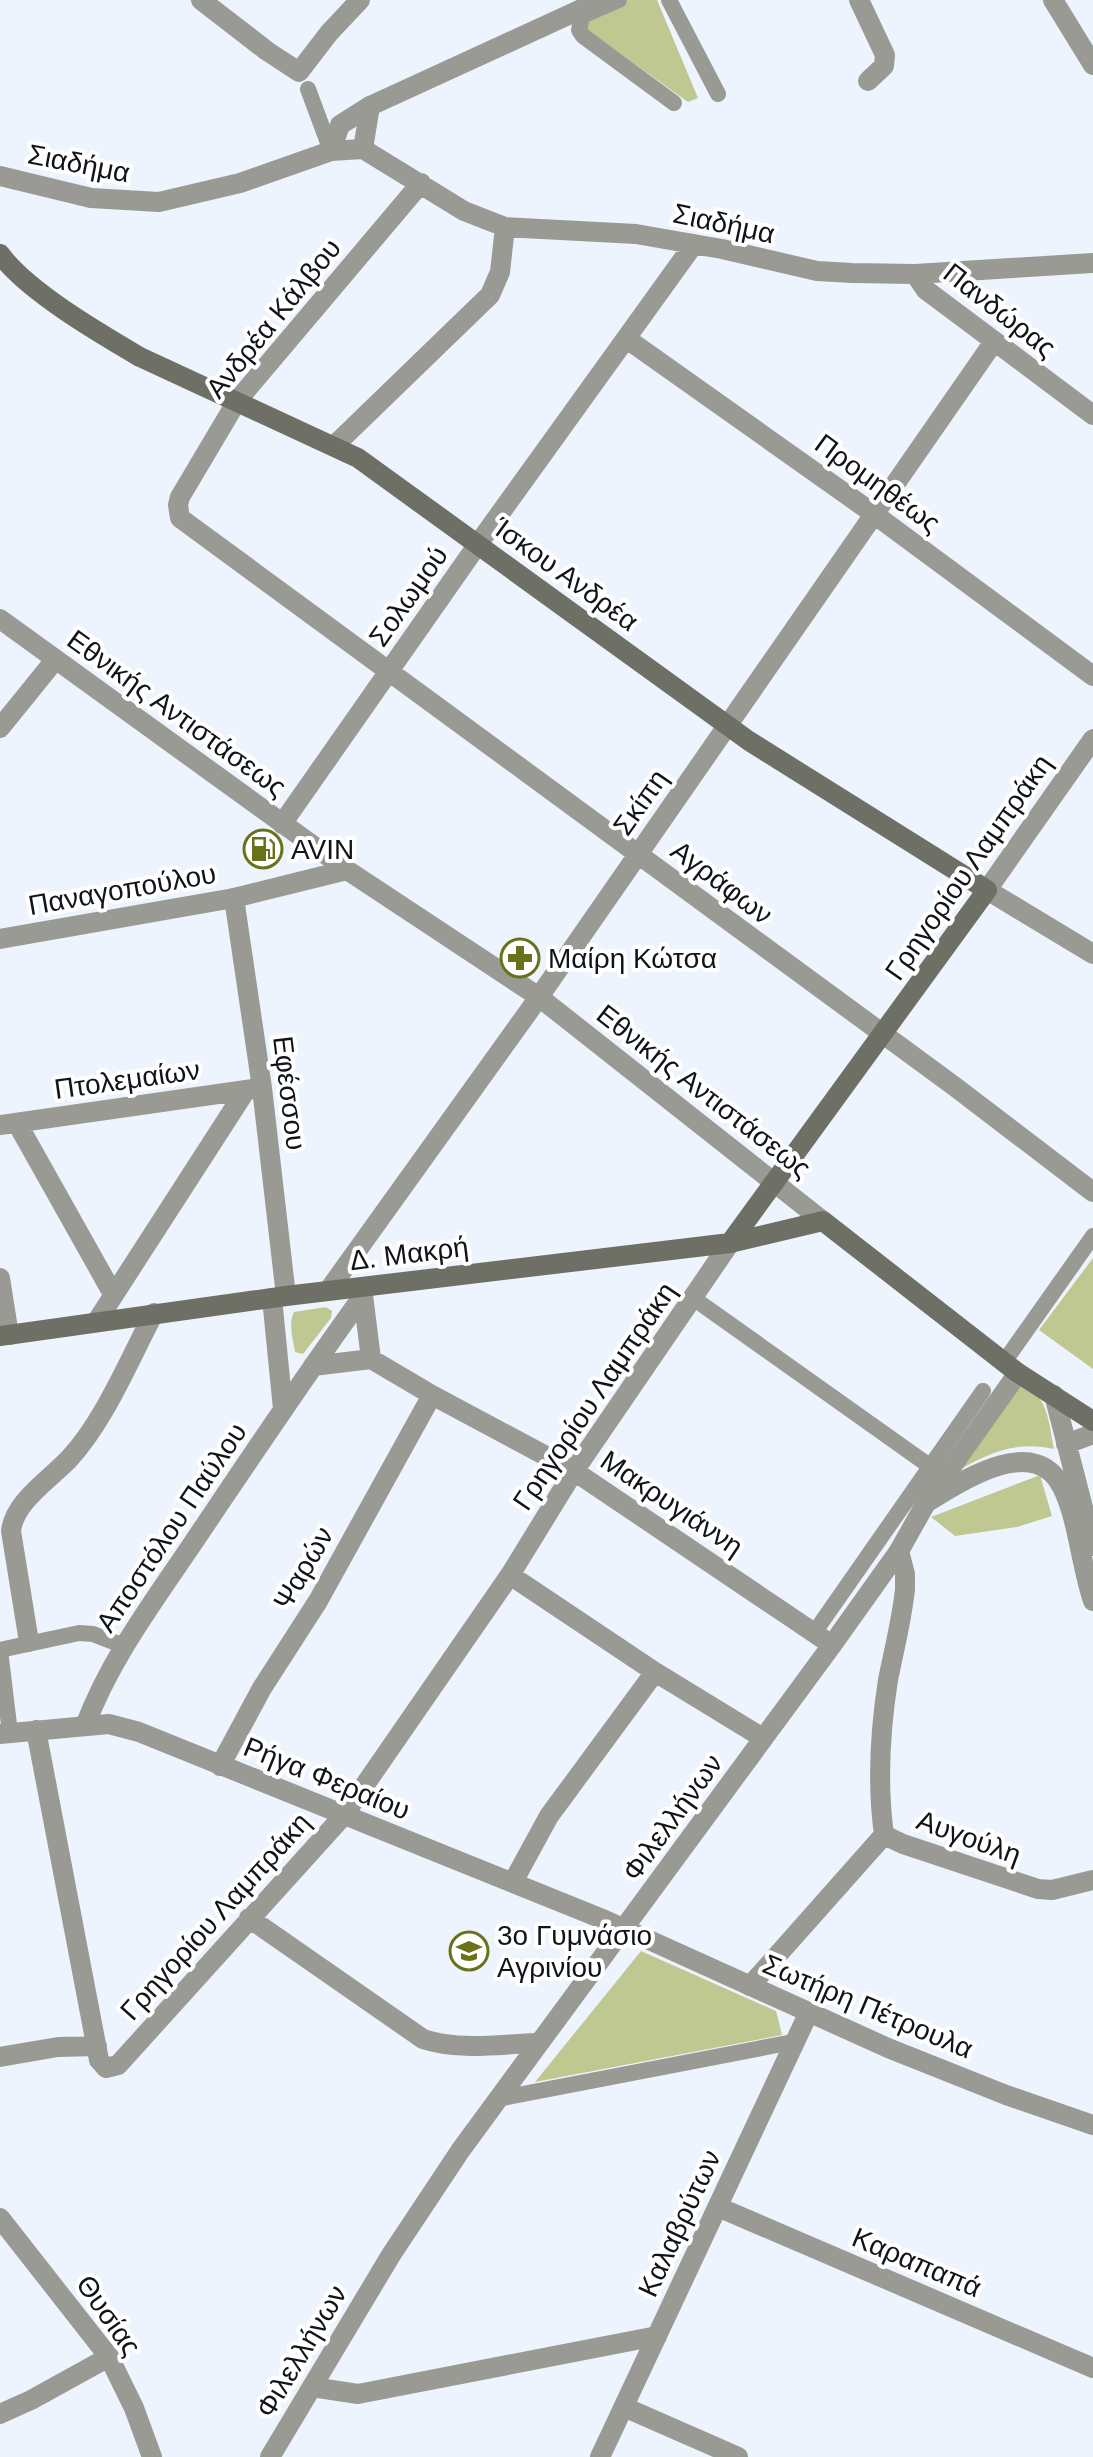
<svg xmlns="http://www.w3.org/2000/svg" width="1093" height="2457" font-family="Arial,sans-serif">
	<defs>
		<filter id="shadow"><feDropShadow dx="7" dy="7" stdDeviation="0" flood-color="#0004"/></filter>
	</defs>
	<rect width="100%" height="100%" fill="#edf4fd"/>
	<!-- green -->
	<path fill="#c0c892" d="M628,0H657L698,98L688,102L586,29L588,19Z
		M1093,1258V1369L1039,1330Z
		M326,1307L332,1311L331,1318L303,1354L295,1352C293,1339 288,1324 294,1312Z
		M1018,1385C1048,1389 1049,1425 1054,1449C1012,1440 986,1455 950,1475Z
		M1040,1475L1052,1516L1017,1527L955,1536L931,1517Z
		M641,1951L776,2011L782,2035L535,2082Z"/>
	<!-- building -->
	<path fill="#9dc4f2" filter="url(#shadow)" d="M257,831L276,845L263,861L245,847Z"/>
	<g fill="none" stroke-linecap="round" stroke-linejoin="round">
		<!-- pedestrian -->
		<path stroke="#999a93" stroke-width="16" d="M619,0L582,16L579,30L583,36L674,103
			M669,0L718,94
			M308,89L331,151
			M693,1298L931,1467
			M1004,1362L1093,1236
			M814,1633L983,1391
			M0,1650L79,1633L93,1634L124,1646
			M0,1650L10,1733
			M497,2099L793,2042"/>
		<!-- minor -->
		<path stroke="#999a93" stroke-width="20" d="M201,0L267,51L299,72L329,33L360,0
			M859,0L885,55L884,66L868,81
			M1053,0L1093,65
			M363,149L370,106
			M331,151L363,149L464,211L505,227L636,234L722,249L817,271L852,273L915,274L1093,263
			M421,183L237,401L180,497L178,505L180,518L954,1086L1093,1192
			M915,274L926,290L1093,415
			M627,339L874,514L1093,676
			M335,445L490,295L500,272L505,227
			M0,728L55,660
			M1093,739L987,890L1093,954
			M282,824L478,544L694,244
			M234,898L262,1088L286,1296
			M17,1123L113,1294
			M0,1125L253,1089
			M0,1278L9,1335
			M362,1287L371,1359L432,1395L574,1471L832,1645
			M328,1291L539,997L993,343
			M272,1298L283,1409
			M97,1321L246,1090
			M313,1366L371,1359
			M1054,1395L1093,1546
			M1066,1444L1093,1434
			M926,1503C961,1482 1034,1432 1062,1487C1078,1519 1081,1566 1093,1601
			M510,1575L655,1672L763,1738
			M29,1642L11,1531C14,1502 50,1479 69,1459C105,1420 129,1360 154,1313
			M85,1726C110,1659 154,1601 193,1543C249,1460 304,1377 363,1296
			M36,1730L99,2060L106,2068L118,2065L344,1815L510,1575L574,1471L730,1243
			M220,1766L262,1688L318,1601L432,1395
			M884,1835C877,1784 880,1731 888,1680C894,1650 902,1619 905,1589V1574L899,1551
			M513,1882L549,1816L655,1672
			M249,1918L423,2039C459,2051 500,2044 537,2043
			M750,1986L884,1835L903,1844L1038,1889L1052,1890L1093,1880
			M0,2057L58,2047L97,2046
			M718,2207L1093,2368
			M312,2387L358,2394L657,2336
			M624,2407L738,2457
			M0,2414L31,2400L109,2357"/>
		<!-- tertiary -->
		<path stroke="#999a93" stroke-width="20" d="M0,176L91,198L159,202L240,183L331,151L340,125L370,106L601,0
			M0,619L347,870L539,997L823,1221
			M0,939L234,898L347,870
			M0,1734L109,1724L139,1732L605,1920L888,2048L1006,2095L1093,2125
			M0,2218L109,2357L134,2408L152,2457
			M270,2457L391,2255L460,2151L832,1645L899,1551L926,1503L1018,1373
			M600,2457L809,2012"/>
		<!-- secondary -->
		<path stroke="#6e7065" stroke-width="20" d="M0,254C27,291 99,333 140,357L358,458L749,741L987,890L730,1243
			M0,1336L286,1296L730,1243L823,1221L1018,1373L1093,1421"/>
	</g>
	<!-- icons -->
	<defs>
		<g id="fuel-ring" transform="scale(2)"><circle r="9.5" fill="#fff" stroke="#69721b" stroke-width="1.5"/><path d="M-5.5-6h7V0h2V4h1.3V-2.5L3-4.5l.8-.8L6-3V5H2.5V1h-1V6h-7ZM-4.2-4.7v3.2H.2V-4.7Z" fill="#69721b"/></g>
		<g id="pharmacy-ring" transform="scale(2)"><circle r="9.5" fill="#fff" stroke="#69721b" stroke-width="1.5"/><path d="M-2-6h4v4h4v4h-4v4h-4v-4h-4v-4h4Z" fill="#69721b"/></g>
		<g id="school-ring" transform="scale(2)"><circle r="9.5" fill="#fff" stroke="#69721b" stroke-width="1.5"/><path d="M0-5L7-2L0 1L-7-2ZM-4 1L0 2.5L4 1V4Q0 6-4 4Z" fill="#69721b"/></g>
	</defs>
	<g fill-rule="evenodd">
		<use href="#fuel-ring" x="263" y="849"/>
		<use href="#pharmacy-ring" x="520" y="958"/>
		<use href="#school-ring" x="469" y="1951"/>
	</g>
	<g text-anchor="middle" stroke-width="8" stroke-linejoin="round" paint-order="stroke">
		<!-- street labels -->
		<g font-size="28" fill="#101419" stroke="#fff">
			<text transform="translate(79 163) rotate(11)" y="10">Σιαδήμα</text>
			<text transform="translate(724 223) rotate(12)" y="10">Σιαδήμα</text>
			<text transform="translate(1000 310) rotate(38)" y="10">Πανδώρας</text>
			<text transform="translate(273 318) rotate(-51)" y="10">Ανδρέα Κάλβου</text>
			<text transform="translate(878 483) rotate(36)" y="10">Προμηθέως</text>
			<text transform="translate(566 574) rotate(36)" y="10">Ίσκου Ανδρέα</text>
			<text transform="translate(408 596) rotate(-55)" y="10">Σολωμού</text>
			<text transform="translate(177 713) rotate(36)" y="10">Εθνικής Αντιστάσεως</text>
			<text transform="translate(640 802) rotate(-55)" y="10">Σκίπη</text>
			<text transform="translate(968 867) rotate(-55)" y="10">Γρηγορίου Λαμπράκη</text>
			<text transform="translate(722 882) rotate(37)" y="10">Αγράφων</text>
			<text transform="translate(122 889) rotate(-10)" y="10">Παναγοπούλου</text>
			<text transform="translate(127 1079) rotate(-8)" y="10">Πτολεμαίων</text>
			<text transform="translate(704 1091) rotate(38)" y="10">Εθνικής Αντιστάσεως</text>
			<text transform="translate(290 1093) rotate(83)" y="10">Εφέσσου</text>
			<text transform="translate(409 1253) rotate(-7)" y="10">Δ. Μακρή</text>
			<text transform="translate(594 1396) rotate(-56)" y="10">Γρηγορίου Λαμπράκη</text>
			<text transform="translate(672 1503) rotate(34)" y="10">Μακρυγιάννη</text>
			<text transform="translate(171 1527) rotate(-56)" y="10">Αποστόλου Παύλου</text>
			<text transform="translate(303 1568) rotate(-60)" y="10">Ψαρών</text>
			<text transform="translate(327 1778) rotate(22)" y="10">Ρήγα Φεραίου</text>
			<text transform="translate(672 1817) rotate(-54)" y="10">Φιλελλήνων</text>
			<text transform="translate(969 1837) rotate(20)" y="10">Αυγούλη</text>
			<text transform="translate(215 1916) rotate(-48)" y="10">Γρηγορίου Λαμπράκη</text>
			<text transform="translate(868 2006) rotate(23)" y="10">Σωτήρη Πέτρουλα</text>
			<text transform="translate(679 2223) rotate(-65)" y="10">Καλαβρύτων</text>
			<text transform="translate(917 2262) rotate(23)" y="10">Καραπαπά</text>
			<text transform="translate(109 2315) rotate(55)" y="10">Θυσίας</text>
			<text transform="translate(301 2351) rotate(-59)" y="10">Φιλελλήνων</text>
		</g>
		<!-- poi labels -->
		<g font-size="28" fill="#101419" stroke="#fff" text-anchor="start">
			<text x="291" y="859">AVIN</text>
			<text x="548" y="968">Μαίρη Κώτσα</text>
			<text x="497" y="1945">3ο Γυμνάσιο<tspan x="497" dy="32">Αγρινίου</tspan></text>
		</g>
	</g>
</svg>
